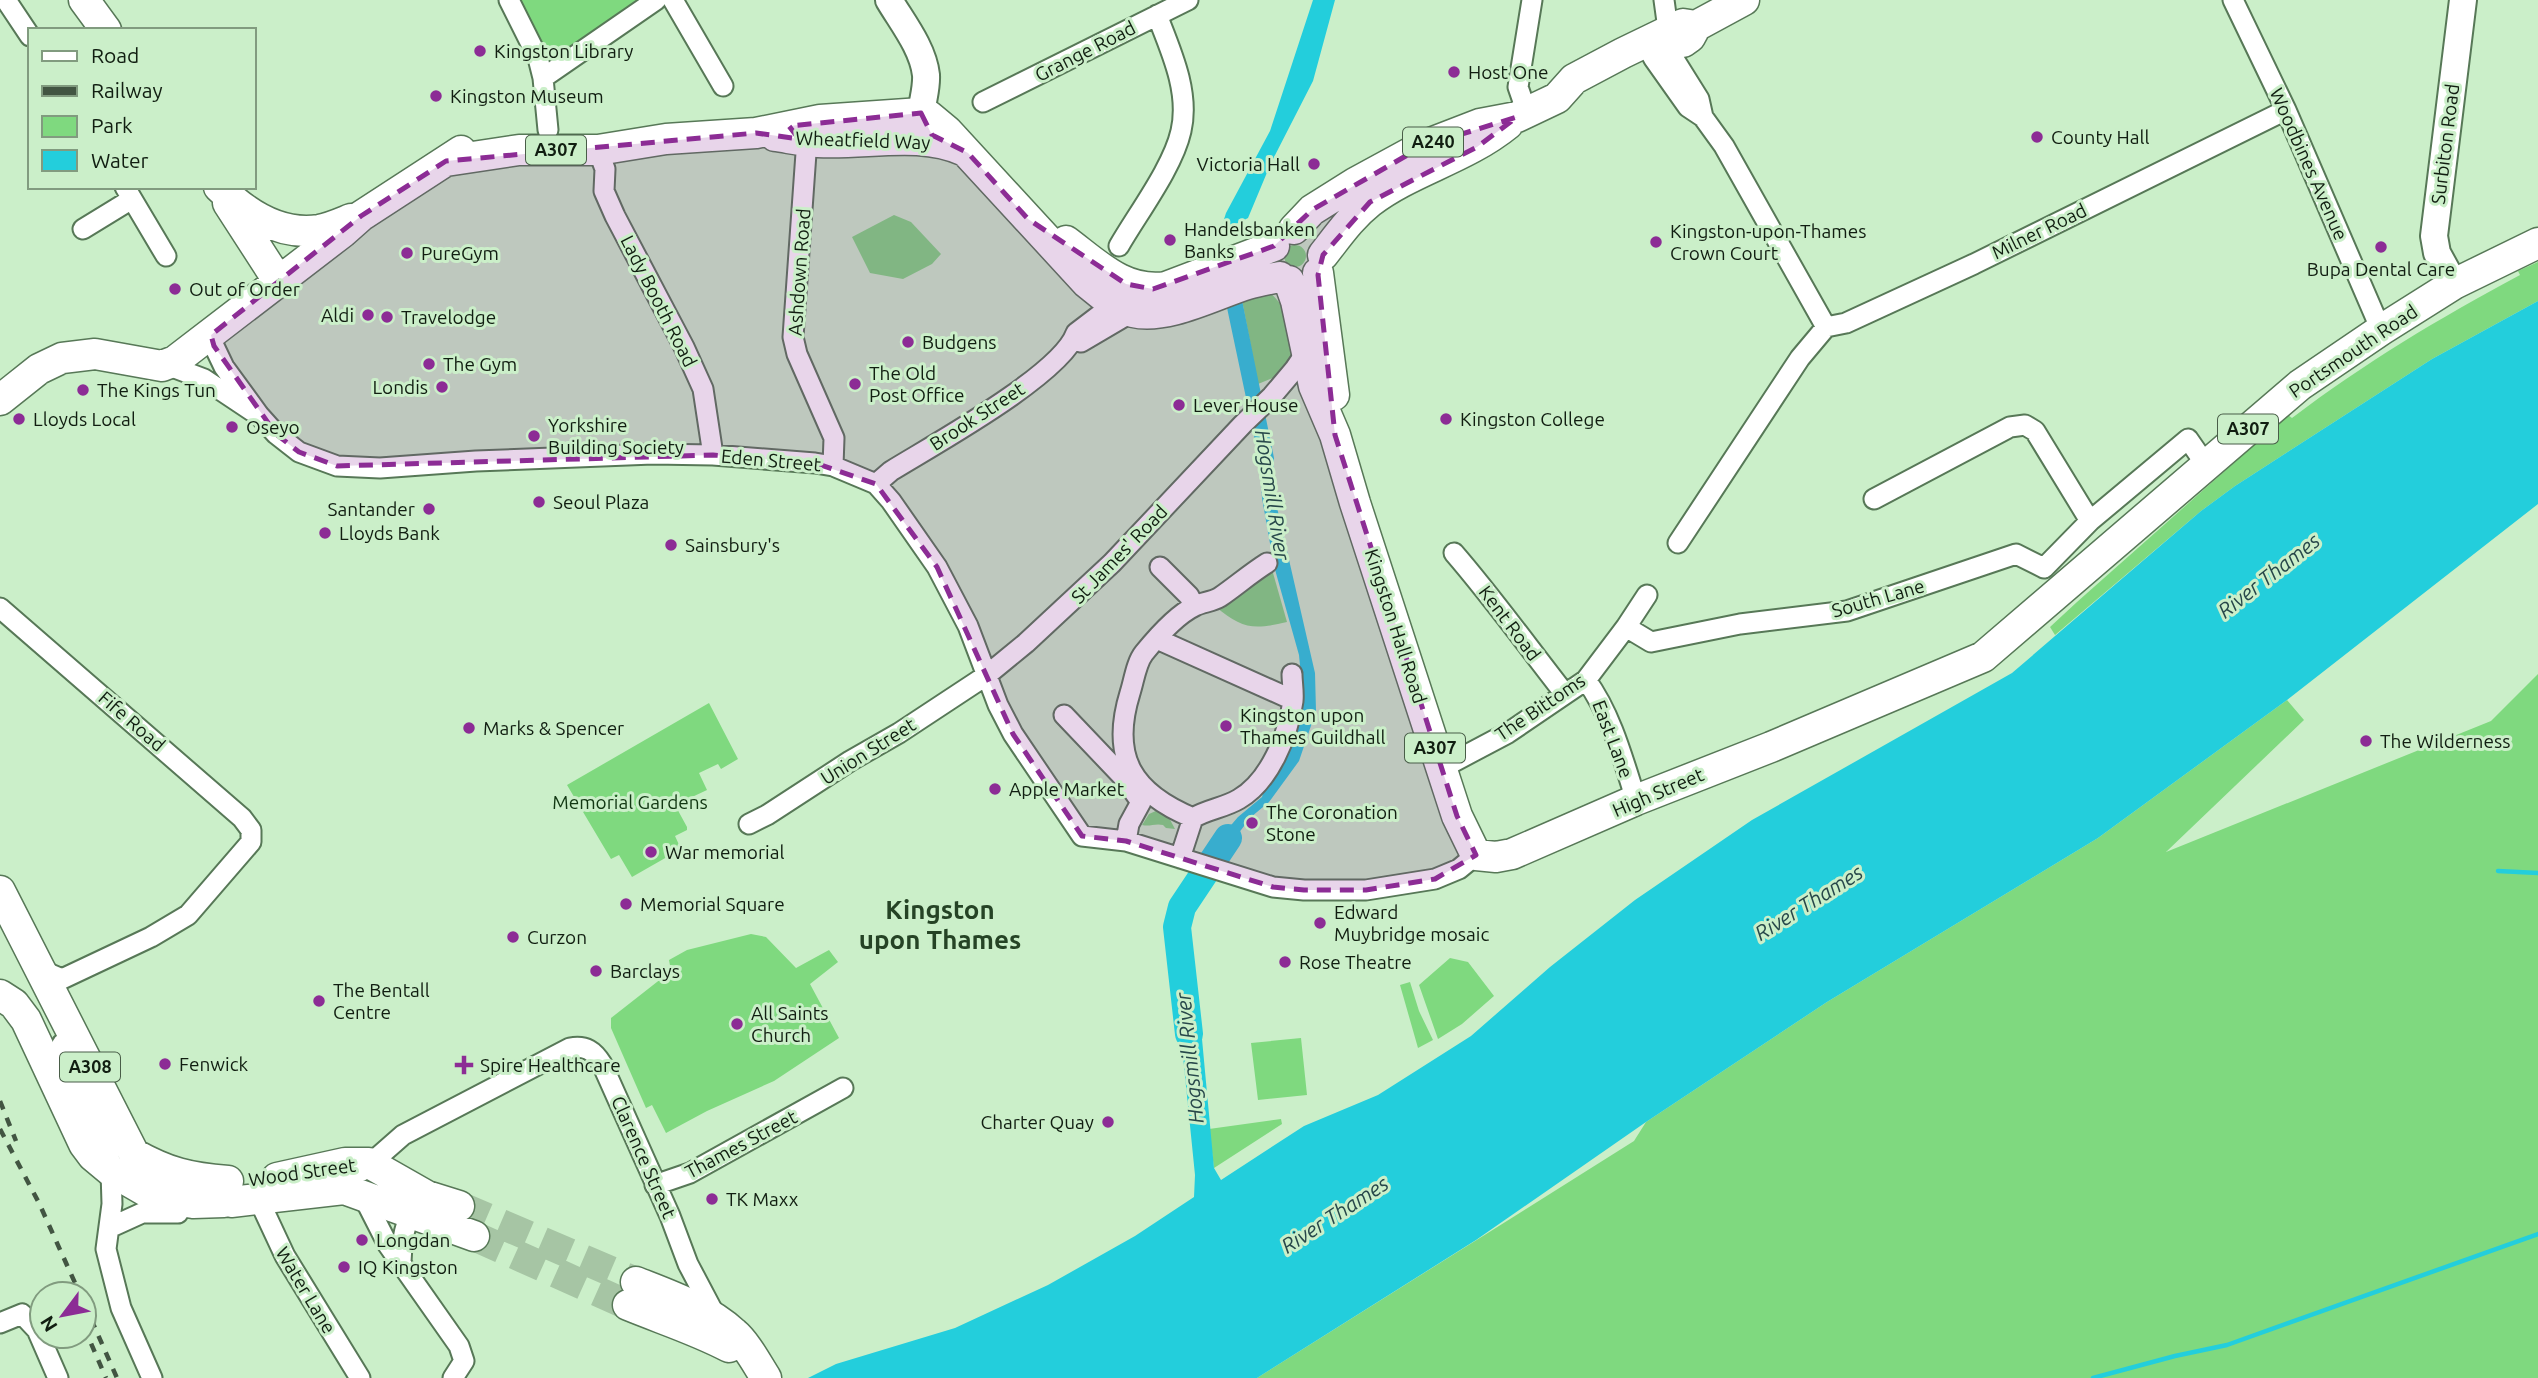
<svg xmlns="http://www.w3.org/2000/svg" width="2538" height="1378" font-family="Ubuntu,sans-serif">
	<rect width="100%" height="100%" fill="#cbefc9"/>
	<!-- green -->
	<path fill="#7fd97f" d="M518,0H638L575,52L558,55L546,54Z
		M894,215L911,222L941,254L932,264L903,279L870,273L852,237Z
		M1284 256a11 11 0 1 1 22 0a11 11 0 1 1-22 0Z
		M2538,262V301L2432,359L2235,486L2201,511L2055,635L2050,627L2077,602L2288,415L2292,418C2366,362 2438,319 2520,275L2518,271Z
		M1267,291C1290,306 1289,332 1294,357L1275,377L1258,384L1242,300Z
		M1271,566L1287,622C1253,630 1242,629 1215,606Z
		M2538,674V1378H1257L1634,1141L1646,1122L1827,1002L2098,838L2287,700L2304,720L2166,852L2491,721Z
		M709,703L738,759L721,769L718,764L699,773L707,790L675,805L687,827V830L675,836L681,849L632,877L619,855L611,859L567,785Z
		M1158,810L1167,814L1175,829L1166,828L1163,825C1155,823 1150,827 1142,825L1149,814Z
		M751,934L766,937L796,968L829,950L838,962L810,984L839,1038L774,1081L707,1111L666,1133L652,1105L646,1108L611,1028V1018L671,971L669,960L687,950Z
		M1450,958L1468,962L1494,996L1462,1024L1438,1039L1419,985Z
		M1410,982L1419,1011L1433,1040L1418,1048L1400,985Z
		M1301,1038L1307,1095L1258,1100L1251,1043Z
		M1281,1119L1282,1124L1214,1168L1209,1129Z"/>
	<!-- water -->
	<path fill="#23cedc" d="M1313,0H1335L1313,81L1271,163L1248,218L1220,232L1226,213L1270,131Z
		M1242,300L1274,458L1273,490L1315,673L1316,711L1299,761L1269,802L1251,817L1228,847L1215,844L1238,817L1262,797L1265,786L1283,760L1296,736L1303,697L1299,655L1274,566L1262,498L1260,464L1226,303Z
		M2538,301V504L2287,700L2098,838L1827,1002L1646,1122L1476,1240L1257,1378H808L836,1364L955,1328L1048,1285L1135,1236L1194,1197L1195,1175L1177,997L1198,996L1214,1168L1221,1180L1304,1126L1378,1095L1471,1036L1550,967L1635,900L1752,820L2012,673L2201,511L2235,486L2432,359Z
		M1188,877L1202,882L1186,922L1194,976L1174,977L1169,922L1171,907Z"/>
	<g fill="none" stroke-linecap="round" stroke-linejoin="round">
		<!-- stream -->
		<path stroke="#23cedc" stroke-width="4.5" d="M2498,871L2538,873
			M2093,1378L2175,1356L2227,1345L2538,1234"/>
		<!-- river -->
		<path stroke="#23cedc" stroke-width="28" d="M1189,1034L1177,927L1182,907L1228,838"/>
		<!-- primary-tunnel -->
		<path stroke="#a6c5a4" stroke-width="30" stroke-dasharray="30 15" stroke-linecap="butt" d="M459,1206L636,1282
			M474,1236L628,1305"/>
		<!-- street casing -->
		<g stroke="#577857" stroke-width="23">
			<path id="street" d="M6,0L30,36
				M509,0L538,58L543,78L548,130
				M673,0L723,86
				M1664,0L1667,22L1674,39
				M2233,0L2286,110L2381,330
				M1659,35L1699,99L1703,117
				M1645,43L1654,59L1688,107L1703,117L1724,146L1826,327
				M543,78L656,0
				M983,102L1188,0
				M1527,113L1518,87L1532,0
				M794,133L803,144L806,153L793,337L797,354L834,438L833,466
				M598,150L605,169L604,191L615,216L684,347L703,389L713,455
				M125,187L166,256
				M83,229L132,199
				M1119,246C1138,213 1173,167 1181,131C1190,92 1171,51 1157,15
				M211,335L214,346L224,367L259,415L276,434L299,452L337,466L380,468L476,461L653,454L713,455L815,463L833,466L876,484L891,501L937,567L968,626L998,705L1013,734L1082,836L1126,841L1273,887L1304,890H1366L1435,879L1459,869L1476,855
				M1081,342L1132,312
				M167,365L204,379L252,411
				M876,484L891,471C933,445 1061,375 1076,333L1122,298
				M1874,499L2010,427L2025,425L2035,431L2090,521
				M1678,543L1800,358L1826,327L1846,323L1974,264L2286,110
				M1454,553C1493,598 1528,647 1565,694
				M1160,567L1189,596L1194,606
				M2044,568L2090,521L2188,439L2206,465
				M0,608L242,818L251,830V842L188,915L151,937L62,979L41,970
				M1626,627L1651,642L1740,624L1847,611L2016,554L2044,568
				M1157,639L1293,700
				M1586,680C1611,714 1623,759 1636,800
				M1064,715L1124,778L1141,802L1129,824L1126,841
				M1442,768L1508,733L1586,680L1626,627L1647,595
				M1193,818C1133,793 1110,758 1130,693C1134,681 1136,663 1144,653C1157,637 1176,615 1195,606C1203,602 1212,602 1220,597C1236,586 1251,573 1267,563
				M749,824L767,815L850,761L899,733L987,675L1026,643L1112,563L1243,424L1272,396L1294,370L1307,351
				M1180,858L1193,818C1208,809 1224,808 1239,799C1270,781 1288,735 1293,701C1294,692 1292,682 1292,674
				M62,1044L108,1145L111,1171L112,1204L106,1249L121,1308L152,1378
				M362,1171L403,1135L570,1048C586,1045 594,1051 602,1064L670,1216L688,1264L716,1317
				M655,1185L690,1173L843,1088
				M362,1194L388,1245L459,1346L464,1361L453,1378
				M258,1198L285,1256L360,1378
				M109,1228L142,1213H178
				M401,1262C402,1241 404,1221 417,1204
				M0,1323L22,1314L37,1330L58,1378"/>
		</g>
		<!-- secondary casing -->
		<g stroke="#577857" stroke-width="30">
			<path id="secondary" d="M889,0C902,22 923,48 926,75C927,90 921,104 921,119L929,132
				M2454,284L2437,253L2434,236L2463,0"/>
		</g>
		<!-- primary casing -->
		<g stroke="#577857" stroke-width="33">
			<path id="primary" d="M84,0L106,30
				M1683,42L1690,37L1696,26L1744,0
				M775,136C789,138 804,141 818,142C867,145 919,130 965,151
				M446,161L519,150H598L666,139L756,133L820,120L921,113L929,116L947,131L1087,283C1101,294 1115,308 1133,312C1168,320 1215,294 1248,284C1258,281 1269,279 1280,277
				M219,187C245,213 280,236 319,230C330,228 341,223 351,219
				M228,203L279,282
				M1294,229L1312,210L1355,183L1423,146L1480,124L1517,117L1557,98L1574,79L1623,53L1683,24L1696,26
				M1066,241C1097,264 1124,293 1166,287L1274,246
				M1323,255C1338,236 1351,217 1370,202C1412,170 1465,159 1508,124
				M1318,273L1334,395
				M1289,281L1296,301L1314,386L1335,435L1355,503L1457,816L1476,855L1496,857L1512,854L1636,800L1771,747L1983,657L2300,385L2381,330L2454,284L2538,243
				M0,400L39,369L62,358L95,354L162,366L175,361L343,232L361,216L461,151
				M0,891L134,1154C168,1173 189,1178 228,1181
				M0,995L14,1004L26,1020L84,1144L93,1156L111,1171L156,1197L193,1203L224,1202
				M277,1178L345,1163H369L427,1196L459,1206
				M231,1202L344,1189L474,1236
				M636,1282C669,1295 707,1308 734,1333C746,1343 757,1364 766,1378
				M628,1305C662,1319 697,1330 729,1347"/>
		</g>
		<!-- street -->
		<use href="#street" stroke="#fff" stroke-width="19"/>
		<!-- secondary -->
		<use href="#secondary" stroke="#fff" stroke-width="26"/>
		<!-- primary -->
		<use href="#primary" stroke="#fff" stroke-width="30"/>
		<!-- rail -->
		<path stroke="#425542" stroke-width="4.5" stroke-dasharray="9 9" stroke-linecap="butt" d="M0,1101L16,1141
			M0,1129L39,1203L80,1294
			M84,1303L117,1378
			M84,1327L106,1378"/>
	</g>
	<!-- marked area -->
	<path fill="#8c2c95" fill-opacity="0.2" stroke="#8c2c95" stroke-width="5" stroke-dasharray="14 9" stroke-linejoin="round" d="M921,113L932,135L968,153L1028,219L1126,284L1153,289L1274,246L1312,210L1423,146L1517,117L1477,147L1370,202L1323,255L1318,275L1335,435L1457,816L1476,855L1435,879L1366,890H1304L1273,887L1126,841L1082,836L1013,734L937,567L876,484L815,463L713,455L337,466L299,452L276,434L214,346L211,335L361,216L446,161L756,133L799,139L789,126Z"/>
	<!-- markers -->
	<g fill="#8c2c95" stroke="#cbefc9" stroke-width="2.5">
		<circle cx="480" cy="51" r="7"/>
		<circle cx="1454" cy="72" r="7"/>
		<circle cx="436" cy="96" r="7"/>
		<circle cx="2037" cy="137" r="7"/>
		<circle cx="1314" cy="164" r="7"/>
		<circle cx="1170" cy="240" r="7"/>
		<circle cx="1656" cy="242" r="7"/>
		<circle cx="2381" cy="247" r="7"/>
		<circle cx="407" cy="253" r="7"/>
		<circle cx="175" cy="289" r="7"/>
		<circle cx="368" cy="315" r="7"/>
		<circle cx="387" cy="317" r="7"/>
		<circle cx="908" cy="342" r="7"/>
		<circle cx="429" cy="364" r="7"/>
		<circle cx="855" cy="384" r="7"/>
		<circle cx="442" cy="387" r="7"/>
		<circle cx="83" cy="390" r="7"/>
		<circle cx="1179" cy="405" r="7"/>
		<circle cx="19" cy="419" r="7"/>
		<circle cx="1446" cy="419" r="7"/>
		<circle cx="232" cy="427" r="7"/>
		<circle cx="534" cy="436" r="7"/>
		<circle cx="539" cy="502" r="7"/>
		<circle cx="429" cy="509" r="7"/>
		<circle cx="325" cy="533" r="7"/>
		<circle cx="671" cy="545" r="7"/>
		<circle cx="1226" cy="726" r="7"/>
		<circle cx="469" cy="728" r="7"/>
		<circle cx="2366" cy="741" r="7"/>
		<circle cx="995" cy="789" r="7"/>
		<circle cx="1252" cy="823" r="7"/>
		<circle cx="651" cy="852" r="7"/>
		<circle cx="626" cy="904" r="7"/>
		<circle cx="1320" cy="923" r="7"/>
		<circle cx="513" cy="937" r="7"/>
		<circle cx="1285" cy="962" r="7"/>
		<circle cx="596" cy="971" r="7"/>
		<circle cx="319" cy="1001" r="7"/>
		<circle cx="737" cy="1024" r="7"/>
		<circle cx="165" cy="1064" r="7"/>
		<path d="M460.5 1054.5h7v7h7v7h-7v7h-7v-7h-7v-7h7z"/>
		<circle cx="1108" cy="1122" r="7"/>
		<circle cx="712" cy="1199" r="7"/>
		<circle cx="362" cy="1240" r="7"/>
		<circle cx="344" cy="1267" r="7"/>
	</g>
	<g text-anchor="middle" stroke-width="6" stroke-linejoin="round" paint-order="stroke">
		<!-- shield labels -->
		<g fill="#cbefc9" stroke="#495d48" stroke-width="2">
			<rect x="1403" y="127.5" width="60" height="29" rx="5"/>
			<rect x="526" y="135.5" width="60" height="29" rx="5"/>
			<rect x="2218" y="414.5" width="60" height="29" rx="5"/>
			<rect x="1405" y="733.5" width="60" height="29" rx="5"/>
			<rect x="60" y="1052.5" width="60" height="29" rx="5"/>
		</g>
		<g font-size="18" font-weight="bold" fill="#111e11">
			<text x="1433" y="148">A240</text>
			<text x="556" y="156">A307</text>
			<text x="2248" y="435">A307</text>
			<text x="1435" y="754">A307</text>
			<text x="90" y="1073">A308</text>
		</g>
		<!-- poi labels -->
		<g font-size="19" fill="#111e11" stroke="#cbefc9" text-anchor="start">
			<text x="494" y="58">Kingston Library</text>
			<text x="1468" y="79">Host One</text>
			<text x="450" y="103">Kingston Museum</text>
			<text x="2051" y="144">County Hall</text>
			<text x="1300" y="171" text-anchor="end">Victoria Hall</text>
			<text x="1184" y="236">Handelsbanken<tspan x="1184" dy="22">Banks</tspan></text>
			<text x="1670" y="238">Kingston-upon-Thames<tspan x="1670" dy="22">Crown Court</tspan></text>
			<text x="421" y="260">PureGym</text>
			<text x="2381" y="276" text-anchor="middle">Bupa Dental Care</text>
			<text x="189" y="296">Out of Order</text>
			<text x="354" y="322" text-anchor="end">Aldi</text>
			<text x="401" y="324">Travelodge</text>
			<text x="922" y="349">Budgens</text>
			<text x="443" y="371">The Gym</text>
			<text x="869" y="380">The Old<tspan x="869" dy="22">Post Office</tspan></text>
			<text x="428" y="394" text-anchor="end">Londis</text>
			<text x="97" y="397">The Kings Tun</text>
			<text x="1193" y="412">Lever House</text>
			<text x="33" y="426">Lloyds Local</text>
			<text x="1460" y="426">Kingston College</text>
			<text x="548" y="432">Yorkshire<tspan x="548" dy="22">Building Society</tspan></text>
			<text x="246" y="434">Oseyo</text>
			<text x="553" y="509">Seoul Plaza</text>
			<text x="415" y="516" text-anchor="end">Santander</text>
			<text x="339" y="540">Lloyds Bank</text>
			<text x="685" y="552">Sainsbury's</text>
			<text x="1240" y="722">Kingston upon<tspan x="1240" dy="22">Thames Guildhall</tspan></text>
			<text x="483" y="735">Marks &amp; Spencer</text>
			<text x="2380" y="748">The Wilderness</text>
			<text x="1009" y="796">Apple Market</text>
			<text x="1266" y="819">The Coronation<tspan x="1266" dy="22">Stone</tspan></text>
			<text x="665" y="859">War memorial</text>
			<text x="640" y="911">Memorial Square</text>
			<text x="1334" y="919">Edward<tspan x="1334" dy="22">Muybridge mosaic</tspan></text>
			<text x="527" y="944">Curzon</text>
			<text x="1299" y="969">Rose Theatre</text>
			<text x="610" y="978">Barclays</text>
			<text x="333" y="997">The Bentall<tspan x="333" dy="22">Centre</tspan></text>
			<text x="751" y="1020">All Saints<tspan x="751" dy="22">Church</tspan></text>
			<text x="179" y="1071">Fenwick</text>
			<text x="480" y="1072">Spire Healthcare</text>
			<text x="1094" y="1129" text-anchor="end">Charter Quay</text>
			<text x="726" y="1206">TK Maxx</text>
			<text x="376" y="1247">Longdan</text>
			<text x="358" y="1274">IQ Kingston</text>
		</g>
		<!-- street labels -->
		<g font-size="19" fill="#111e11" stroke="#cbefc9">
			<text transform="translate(1085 51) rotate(-27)" y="7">Grange Road</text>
			<text transform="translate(863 140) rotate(2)" y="7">Wheatfield Way</text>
			<text transform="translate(2445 144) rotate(-83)" y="7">Surbiton Road</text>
			<text transform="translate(2309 164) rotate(66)" y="7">Woodbines Avenue</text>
			<text transform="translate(2039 231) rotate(-26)" y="7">Milner Road</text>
			<text transform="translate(799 272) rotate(-86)" y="7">Ashdown Road</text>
			<text transform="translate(659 301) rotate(63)" y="7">Lady Booth Road</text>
			<text transform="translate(2353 351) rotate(-34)" y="7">Portsmouth Road</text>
			<text transform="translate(977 416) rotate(-33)" y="7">Brook Street</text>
			<text transform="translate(771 460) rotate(5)" y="7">Eden Street</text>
			<text transform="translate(1119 554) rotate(-46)" y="7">St James' Road</text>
			<text transform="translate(1878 598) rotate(-16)" y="7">South Lane</text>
			<text transform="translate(1510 623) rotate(53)" y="7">Kent Road</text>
			<text transform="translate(1396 626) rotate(72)" y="7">Kingston Hall Road</text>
			<text transform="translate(1540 707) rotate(-34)" y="7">The Bittoms</text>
			<text transform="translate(132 721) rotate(41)" y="7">Fife Road</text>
			<text transform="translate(1613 739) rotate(69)" y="7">East Lane</text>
			<text transform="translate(868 751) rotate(-32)" y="7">Union Street</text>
			<text transform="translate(1658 792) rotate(-23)" y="7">High Street</text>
			<text transform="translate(741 1144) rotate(-28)" y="7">Thames Street</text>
			<text transform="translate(644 1157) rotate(66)" y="7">Clarence Street</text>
			<text transform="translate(302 1172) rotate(-8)" y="7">Wood Street</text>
			<text transform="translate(306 1290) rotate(59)" y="7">Water Lane</text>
		</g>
		<!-- park labels -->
		<g font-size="19" fill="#113712" stroke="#cbefc9">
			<text x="630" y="809">Memorial Gardens</text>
		</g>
		<!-- water labels -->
		<g font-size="21" font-style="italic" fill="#27474a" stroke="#cbefc9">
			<text transform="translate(1272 495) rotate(81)" y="7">Hogsmill River</text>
			<text transform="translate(2269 576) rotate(-38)" y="7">River Thames</text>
			<text transform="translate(1809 903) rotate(-32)" y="7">River Thames</text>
			<text transform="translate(1190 1058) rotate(-96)" y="7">Hogsmill River</text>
			<text transform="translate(1335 1215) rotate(-33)" y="7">River Thames</text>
		</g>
		<!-- district labels -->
		<g font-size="26" font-weight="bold" fill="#254325" stroke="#cbefc9">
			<text x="940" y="919">Kingston<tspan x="940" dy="30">upon Thames</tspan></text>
		</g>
	</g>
	<!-- legend -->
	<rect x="28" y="28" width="228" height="161" fill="#cbefc9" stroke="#819b7f" stroke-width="2"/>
	<rect x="42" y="51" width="35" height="10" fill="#ffffff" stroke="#819b7f" stroke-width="2"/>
	<text x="91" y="63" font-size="21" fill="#111e11">Road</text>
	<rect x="42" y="86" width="35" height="10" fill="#425542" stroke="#819b7f" stroke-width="2"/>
	<text x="91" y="98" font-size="21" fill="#111e11">Railway</text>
	<rect x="42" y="116" width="35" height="21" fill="#7fd97f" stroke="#819b7f" stroke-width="2"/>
	<text x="91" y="133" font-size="21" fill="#111e11">Park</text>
	<rect x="42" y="150" width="35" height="21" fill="#23cedc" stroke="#819b7f" stroke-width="2"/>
	<text x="91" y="168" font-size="21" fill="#111e11">Water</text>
	<!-- north arrow -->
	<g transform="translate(63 1315) rotate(238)"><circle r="33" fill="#cbefc9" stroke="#819b7f" stroke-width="2"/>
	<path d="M0-5L12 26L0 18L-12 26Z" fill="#8c2c95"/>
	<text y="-10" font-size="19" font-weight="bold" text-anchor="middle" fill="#111e11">N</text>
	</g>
</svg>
